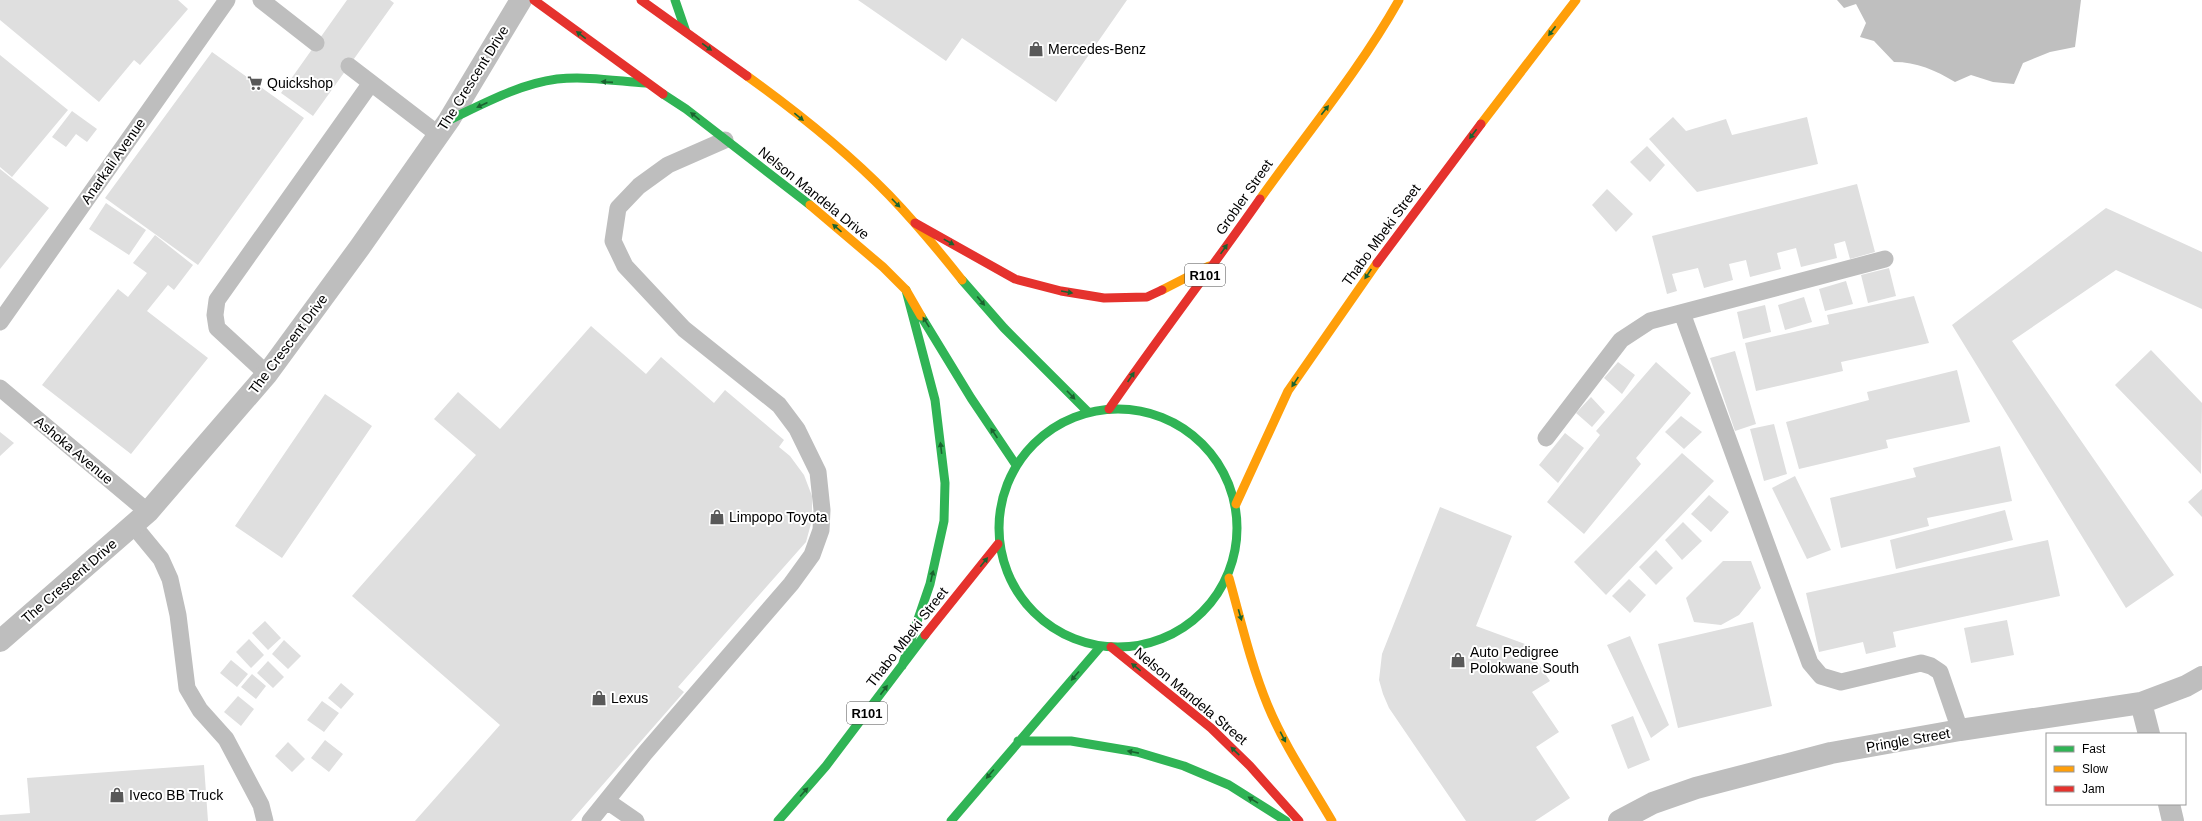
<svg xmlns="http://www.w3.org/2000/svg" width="2202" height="821" font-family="Arial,sans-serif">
	<rect width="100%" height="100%" fill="#fff"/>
	<!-- water -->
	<path fill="#bfbfbf" d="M1837,0H2081L2075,47L2050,52L2023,63L2014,84L1993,82L1971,75L1955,82C1935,70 1917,62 1894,62L1874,41L1860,37L1866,23L1856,4L1844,8Z"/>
	<!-- building -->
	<path fill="#dfdfdf" d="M0,0H178L188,9L140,65L134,60L99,102L0,20Z
		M347,0H390L394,3L313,116L281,93Z
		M858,0H1127L1056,102L962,38L946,61Z
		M212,52L304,118L198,265L105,198Z
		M0,55L68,110L12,177L0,167Z
		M72,111L97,129L87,142L76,134L66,147L52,137Z
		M1673,117L1686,131L1726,119L1732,135L1807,117L1818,164L1697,192L1649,139Z
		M1647,146L1665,165L1650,182L1630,162Z
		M0,169L49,208L0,269Z
		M1857,184L1875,252L1850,259L1845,241L1834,244L1837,258L1801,267L1796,248L1777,253L1781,269L1750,277L1746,260L1729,264L1733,280L1704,288L1698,268L1672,274L1677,291L1667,294L1652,236Z
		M1607,189L1633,214L1616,232L1592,205Z
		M106,203L146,230L129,255L89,229Z
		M2106,208L2202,252V309L2116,270L2012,341L2174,575L2126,608L1952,325Z
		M155,235L193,265L174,290L168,285L147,311L208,358L131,454L42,385L118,289L128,297L147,273L133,263Z
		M1889,268L1896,296L1868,303L1861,275Z
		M1846,281L1853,304L1825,311L1819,289Z
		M1914,296L1929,343L1841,362L1843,371L1756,391L1745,343L1829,324L1827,315Z
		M1804,297L1812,322L1785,330L1778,305Z
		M1765,305L1771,332L1743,339L1737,312Z
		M591,326L646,374L661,357L714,403L725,390L784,440L779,447L790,456L804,475L812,496V520L806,542L678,687L684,692L571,821H415L500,725L352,596L476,455L434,419L458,392L500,429Z
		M2151,350L2202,403L2201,474L2115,385Z
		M1735,351L1756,424L1735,431L1710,358Z
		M1618,362L1635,375L1622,394L1604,378Z
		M1656,362L1691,393L1636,458L1641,464L1584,534L1547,502L1600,435L1596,431Z
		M1957,370L1970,422L1886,440L1888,448L1799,469L1786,422L1869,400L1867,392Z
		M325,394L372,426L282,558L235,526Z
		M1591,397L1605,412L1592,427L1576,413Z
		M1681,416L1702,432L1684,449L1665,432Z
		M1774,424L1787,474L1764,481L1750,429Z
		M0,432L14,443L0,456Z
		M1565,433L1584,448L1558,483L1539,465Z
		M2000,446L2012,501L1927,518L1929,526L1841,548L1830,498L1916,477L1913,468Z
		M1682,453L1714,481L1606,595L1574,562Z
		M1795,476L1831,550L1807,559L1772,488Z
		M2202,489V517L2188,502Z
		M1709,495L1729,512L1711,532L1691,514Z
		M1440,507L1512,536L1476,626L1525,644L1550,681L1532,692L1559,732L1536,747L1570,798L1535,821H1466L1389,708L1383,694L1379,680L1382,654Z
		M2005,510L2013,540L1896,569L1890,540Z
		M1683,522L1702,541L1682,560L1665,540Z
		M2048,540L2060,596L1893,632L1896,647L1866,654L1863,642L1819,652L1806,593Z
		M1656,550L1673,568L1656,585L1639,567Z
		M1723,561H1751L1761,588L1739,615L1721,625L1694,622L1686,598Z
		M1629,579L1646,595L1630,613L1612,596Z
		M2007,620L2014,655L1971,663L1964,628Z
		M265,621L281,638L268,650L252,633Z
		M1753,622L1772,706L1678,728L1658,644Z
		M1630,636L1669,725L1651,738L1607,645Z
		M249,639L264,655L251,668L236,652Z
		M284,640L301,656L288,669L272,654Z
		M231,660L248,674L237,687L220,673Z
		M268,661L284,677L273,688L257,673Z
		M252,674L266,686L256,699L241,687Z
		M341,683L354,694L341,709L328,698Z
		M238,696L254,709L241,726L224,712Z
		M322,701L339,713L324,732L307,720Z
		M1633,716L1650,760L1628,769L1611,725Z
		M325,740L343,754L329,772L311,758Z
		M288,742L305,759L292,772L275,756Z
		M204,765L208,821H0V815L30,813L27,778Z"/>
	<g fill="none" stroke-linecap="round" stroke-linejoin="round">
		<!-- lane -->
		<path stroke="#bebebe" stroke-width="17" d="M261,0L316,43
			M349,66L439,135
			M1682,313L1810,663L1821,676L1841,682L1921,663L1931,666L1940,672L1960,730
			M0,322L227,0
			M267,374L217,328L215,315L217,300L371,83
			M0,388L148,512
			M1546,438L1621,340L1650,321L1885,259
			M133,525L161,559L170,579L178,615L187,688L200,710L226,739L261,805L265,821
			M607,801L636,821
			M590,821L645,753L791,584L812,555L821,530L822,510L818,472L797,429L779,405L684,329L625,266L613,241L618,208L639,186L668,165L725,140"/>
		<!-- street -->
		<path stroke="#bebebe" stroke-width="22" d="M0,641L148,512L267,374L360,247L449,120L521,0
			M2141,703L2149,734
			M2169,804L2173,821
			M1619,821L1653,803L1696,788L1831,753L1960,730L2141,703L2186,686L2202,677"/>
		<!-- fast -->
		<path stroke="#30b455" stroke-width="9" d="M675,0L686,32
			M663,94L686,109L810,205
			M449,120C483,104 519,84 557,79C587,76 617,81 646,83
			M962,280L1004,328L1088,412
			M921,316L971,398L1016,465
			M999 528a119 119 0 1 1 238 0a119 119 0 1 1-238 0Z
			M902,666L930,584L944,521L945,483L935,400L906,290
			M1018,741H1071L1137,752L1184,766L1229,785L1286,821
			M778,821L826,766L925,635
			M951,821L1101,646"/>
		<!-- slow -->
		<path stroke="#ff9f0a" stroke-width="9" d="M747,76C797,112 846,151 889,195C915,222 939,251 962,280
			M1481,124L1576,0
			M1260,199C1307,133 1359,71 1399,0
			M810,205L883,267L906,290L921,316
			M1162,290L1209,266
			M1236,504L1288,391L1377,263
			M1229,578C1241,621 1251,665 1268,706C1285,747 1310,783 1332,821"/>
		<!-- jam -->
		<path stroke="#e5322d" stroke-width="9" d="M534,0L663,94
			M641,0L747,76
			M915,223L1015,279L1061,291L1104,298L1147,297L1162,290
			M1377,263L1481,124
			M1109,409C1158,338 1211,269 1260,199
			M925,635L998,544
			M1111,647L1211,728L1250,766L1299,821"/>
	</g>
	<!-- one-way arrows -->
	<defs><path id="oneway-solid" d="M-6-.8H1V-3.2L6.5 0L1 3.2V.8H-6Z"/></defs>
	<g fill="#1a632f">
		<use href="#oneway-solid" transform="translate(1552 31) rotate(127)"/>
		<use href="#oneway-solid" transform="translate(581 35) rotate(-143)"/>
		<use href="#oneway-solid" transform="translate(707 47) rotate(36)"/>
		<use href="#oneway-solid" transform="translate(607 82) rotate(-176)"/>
		<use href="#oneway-solid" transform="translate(482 105) rotate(156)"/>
		<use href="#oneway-solid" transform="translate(1325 110) rotate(-52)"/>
		<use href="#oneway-solid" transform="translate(695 116) rotate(-141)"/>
		<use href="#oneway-solid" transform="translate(799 117) rotate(39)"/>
		<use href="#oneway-solid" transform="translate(1473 134) rotate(127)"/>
		<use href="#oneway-solid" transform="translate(896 203) rotate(46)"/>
		<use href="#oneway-solid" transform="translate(837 228) rotate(-139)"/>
		<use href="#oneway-solid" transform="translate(949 242) rotate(29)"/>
		<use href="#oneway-solid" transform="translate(1224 249) rotate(-55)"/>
		<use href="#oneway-solid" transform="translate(1368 274) rotate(124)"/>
		<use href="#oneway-solid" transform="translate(1067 292) rotate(10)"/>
		<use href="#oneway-solid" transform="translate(981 301) rotate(50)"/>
		<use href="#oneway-solid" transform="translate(926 322) rotate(-122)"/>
		<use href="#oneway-solid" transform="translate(1131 377) rotate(-56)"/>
		<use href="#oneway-solid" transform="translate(1295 382) rotate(124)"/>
		<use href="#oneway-solid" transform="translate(1071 395) rotate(46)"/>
		<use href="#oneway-solid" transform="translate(994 433) rotate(-124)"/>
		<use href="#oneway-solid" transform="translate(941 448) rotate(-97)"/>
		<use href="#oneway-solid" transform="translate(984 562) rotate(-51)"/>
		<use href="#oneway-solid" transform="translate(932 576) rotate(-77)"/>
		<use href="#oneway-solid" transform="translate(1240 615) rotate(74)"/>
		<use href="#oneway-solid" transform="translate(1136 667) rotate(-141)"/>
		<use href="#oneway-solid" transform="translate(1075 676) rotate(131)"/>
		<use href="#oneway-solid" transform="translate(884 690) rotate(-53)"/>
		<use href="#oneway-solid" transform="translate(1283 737) rotate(62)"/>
		<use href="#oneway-solid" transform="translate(1235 751) rotate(-136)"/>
		<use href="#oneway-solid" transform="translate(1133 752) rotate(-169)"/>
		<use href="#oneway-solid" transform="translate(990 774) rotate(130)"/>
		<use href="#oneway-solid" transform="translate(804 792) rotate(-48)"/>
		<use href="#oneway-solid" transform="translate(1253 800) rotate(-148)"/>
	</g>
	<!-- icons -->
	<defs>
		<g id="shop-bare" transform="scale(1.2)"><path d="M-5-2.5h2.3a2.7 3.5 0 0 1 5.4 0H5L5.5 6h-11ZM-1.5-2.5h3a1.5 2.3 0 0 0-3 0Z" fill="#595959" stroke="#fff" stroke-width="2.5" paint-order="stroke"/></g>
		<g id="supermarket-bare" transform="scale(1.2)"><path d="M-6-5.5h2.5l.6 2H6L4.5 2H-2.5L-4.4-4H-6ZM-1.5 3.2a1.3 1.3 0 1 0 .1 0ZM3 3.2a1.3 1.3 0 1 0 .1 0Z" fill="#595959" stroke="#fff" stroke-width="2.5" paint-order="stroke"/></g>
	</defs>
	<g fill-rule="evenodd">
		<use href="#shop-bare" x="1036" y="49"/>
		<use href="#supermarket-bare" x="255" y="83"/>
		<use href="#shop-bare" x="717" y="517"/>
		<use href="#shop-bare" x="1458" y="660"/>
		<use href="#shop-bare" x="599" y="698"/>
		<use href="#shop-bare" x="117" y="795"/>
	</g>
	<g text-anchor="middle" stroke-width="4" stroke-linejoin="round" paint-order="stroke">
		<!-- shield labels -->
		<g fill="#fff" stroke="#4c4c4c" stroke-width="1">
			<rect x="1185" y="264" width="40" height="22" rx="3"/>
			<rect x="847" y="702" width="40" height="22" rx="3"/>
		</g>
		<g font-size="13" font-weight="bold" fill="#000">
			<text x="1205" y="280">R101</text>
			<text x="867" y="718">R101</text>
		</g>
		<!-- poi labels -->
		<g font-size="14" fill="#000" stroke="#fff" text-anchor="start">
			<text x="1048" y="54">Mercedes-Benz</text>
			<text x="267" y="88">Quickshop</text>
			<text x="729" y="522">Limpopo Toyota</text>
			<text x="1470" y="657">Auto Pedigree<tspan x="1470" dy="16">Polokwane South</tspan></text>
			<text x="611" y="703">Lexus</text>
			<text x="129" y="800">Iveco BB Truck</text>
		</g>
		<!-- street labels -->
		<g font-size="14" fill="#000" stroke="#fff">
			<text transform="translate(473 78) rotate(-58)" y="5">The Crescent Drive</text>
			<text transform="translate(113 161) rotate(-55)" y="5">Anarkali Avenue</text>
			<text transform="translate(814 193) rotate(39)" y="5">Nelson Mandela Drive</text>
			<text transform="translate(1244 197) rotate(-55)" y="5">Grobler Street</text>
			<text transform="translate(1381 235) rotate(-54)" y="5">Thabo Mbeki Street</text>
			<text transform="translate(288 344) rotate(-53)" y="5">The Crescent Drive</text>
			<text transform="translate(74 450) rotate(40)" y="5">Ashoka Avenue</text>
			<text transform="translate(69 581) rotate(-41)" y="5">The Crescent Drive</text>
			<text transform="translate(907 637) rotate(-52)" y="5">Thabo Mbeki Street</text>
			<text transform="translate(1191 696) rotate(40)" y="5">Nelson Mandela Street</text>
			<text transform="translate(1908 740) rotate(-10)" y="5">Pringle Street</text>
		</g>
	</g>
	<!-- legend -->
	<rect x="2046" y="733" width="140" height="72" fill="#ffffff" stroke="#999999"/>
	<rect x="2054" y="746" width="20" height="6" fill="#30b455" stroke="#999999"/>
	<text x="2082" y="753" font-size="12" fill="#000000">Fast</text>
	<rect x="2054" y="766" width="20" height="6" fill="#ff9f0a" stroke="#999999"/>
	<text x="2082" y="773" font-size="12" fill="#000000">Slow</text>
	<rect x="2054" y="786" width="20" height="6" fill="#e5322d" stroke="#999999"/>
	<text x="2082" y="793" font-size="12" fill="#000000">Jam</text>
</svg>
